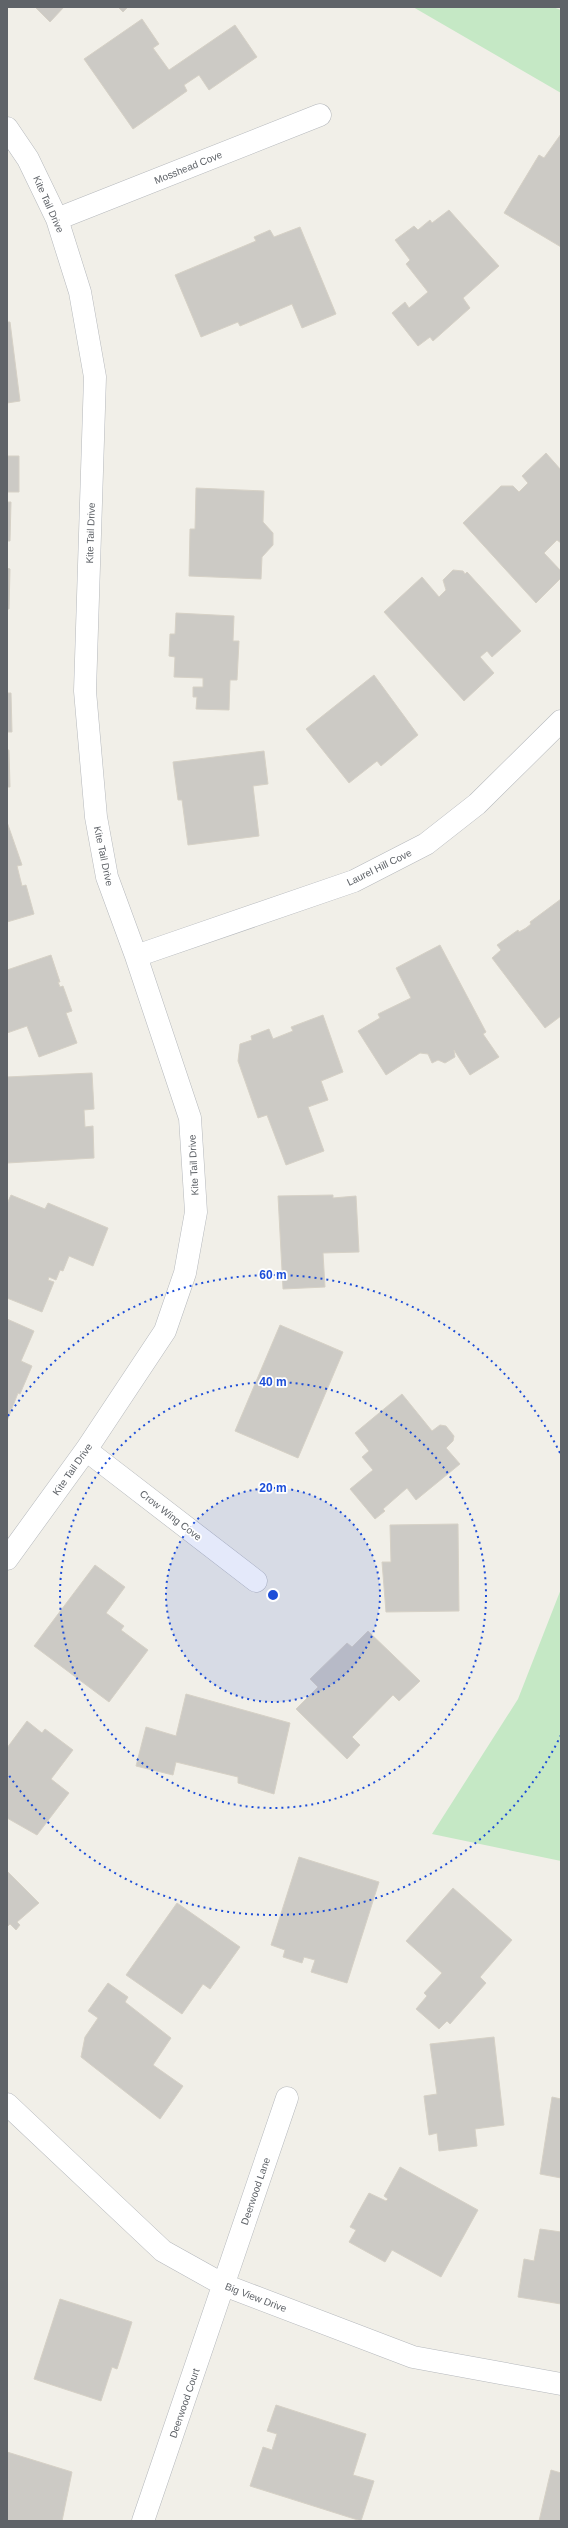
<svg xmlns="http://www.w3.org/2000/svg" width="568" height="2528" font-family="Arial,sans-serif">
	<rect width="100%" height="100%" fill="#f1efe8"/>
	<!-- green -->
	<path fill="#c5e8c5" d="M413,7H553L561,10V93Z
		M561,1589V1861L432,1834L518,1699Z"/>
	<!-- building -->
	<path fill="#cccac5" stroke="#d6d1c6" d="M35,7H64L50,22Z
		M118,7H128L123,12Z
		M142,19L159,44L153,48L169,70L235,25L257,57L209,90L199,75L184,85L187,91L133,129L84,59Z
		M561,134V247L504,213L539,155L544,158Z
		M449,210L499,266L463,298L470,308L433,341L430,337L418,346L392,313L405,302L409,308L428,292L406,264L410,260L395,240L414,226L418,230L430,220L432,223Z
		M300,227L336,314L302,328L292,304L240,326L238,322L201,337L175,275L256,241L254,237L270,230L274,237Z
		M7,322H10L20,401L7,403Z
		M546,453L561,470V543L557,540L544,553L561,571V578L536,603L463,523L501,486H513L519,492L528,483L522,476Z
		M7,456H19V492H7Z
		M196,488L264,491L263,522L273,533V545L262,557L261,579L189,576L190,529H195Z
		M7,502H11L10,541H7Z
		M7,568L10,569L9,609H7Z
		M453,570L463,571L465,574L467,572L521,631L492,657L487,651L480,657L494,673L464,701L384,612L422,577L439,597L446,590L443,580Z
		M176,613L234,616L233,641H239L237,680H230L229,710L196,709L197,697H193V687H203V678L174,677L175,657L169,656L170,634H175Z
		M374,675L418,735L381,766L377,761L349,783L306,729Z
		M7,693H11L12,732H7Z
		M7,750H9L10,787H7Z
		M264,751L268,784L253,786L259,836L188,845L182,800H178L173,762Z
		M7,822L22,865L17,866L22,886L26,885L34,914L7,922Z
		M561,899V1016L545,1028L492,958L501,950L497,945L518,930L519,932L526,928L531,924L530,922Z
		M440,945L486,1032L483,1034L499,1057L470,1075L454,1050L455,1057L445,1063L438,1060L432,1063L428,1054L420,1053L386,1075L358,1031L380,1018L378,1014L411,998L396,968Z
		M51,955L60,982H58L60,987L63,986L72,1011L66,1013L77,1043L39,1057L27,1026L7,1033V970Z
		M323,1015L343,1072L321,1081L328,1100L308,1107L324,1151L286,1165L267,1115L258,1118L238,1061L240,1044L252,1040L251,1036L269,1029L273,1039L293,1031L291,1027Z
		M92,1073L94,1109L84,1110L85,1127L93,1126L94,1158L7,1163V1077Z
		M11,1195L45,1209L48,1203L108,1228L93,1266L69,1256L63,1271L60,1270L56,1280L49,1277L48,1280L54,1282L42,1312L7,1298V1204Z
		M333,1195V1198L356,1196L359,1252L323,1253L325,1287L283,1289L278,1196Z
		M7,1319L34,1331L21,1361L32,1366L20,1394L18,1393L7,1421Z
		M280,1325L343,1352L298,1458L235,1431Z
		M402,1394L432,1431L440,1425L446,1426L454,1436L453,1441L446,1448L460,1464L416,1500L407,1488L383,1509L385,1511L375,1519L350,1489L373,1470L362,1457L369,1451L355,1433Z
		M458,1524L459,1611L386,1612L382,1562H391L390,1525Z
		M95,1565L125,1587L106,1613L124,1626L121,1630L148,1650L109,1702L34,1646Z
		M368,1631L420,1681L399,1701L393,1695L352,1737L360,1745L347,1759L296,1709L318,1687L310,1679L347,1643L352,1647Z
		M186,1694L290,1723L274,1794L238,1783V1777L176,1762L173,1775L136,1766L146,1727L176,1736Z
		M27,1721L42,1733L45,1729L73,1750L51,1779L69,1793L37,1835L7,1818V1748Z
		M299,1857L379,1882L347,1983L311,1972L315,1960L304,1957L302,1963L283,1957L285,1950L271,1945Z
		M7,1871L39,1903L17,1922L20,1925L16,1930L10,1924L7,1927Z
		M453,1888L512,1940L480,1977L486,1983L450,2024L447,2021L439,2029L416,2009L427,1996L424,1993L442,1973L406,1941Z
		M177,1903L240,1947L210,1989L203,1984L182,2014L126,1975Z
		M108,1983L128,1997L125,2002L171,2038L153,2065L183,2086L160,2119L81,2057L85,2037L98,2018L88,2011Z
		M494,2037L504,2125L475,2129L477,2146L439,2151L437,2133L429,2135L424,2096L437,2094L430,2044Z
		M552,2097L561,2099V2178L540,2174Z
		M400,2167L478,2210L441,2277L392,2250L385,2262L349,2242L356,2230L350,2227L369,2193L386,2201L388,2199L384,2196Z
		M540,2229L561,2232V2304L518,2297L524,2259L534,2261Z
		M60,2299L132,2322L117,2369L112,2367L101,2401L34,2379Z
		M276,2405L366,2434L353,2475L374,2481L361,2521L250,2486L263,2447L272,2450L277,2434L267,2431Z
		M7,2452L72,2472L62,2521H7Z
		M551,2470L561,2473V2521H539Z"/>
	<g fill="none" stroke-linecap="round" stroke-linejoin="round">
		<!-- minor casing -->
		<g stroke="#b5b8bc" stroke-width="23">
			<path id="minor" d="M7,128L28,159L57,219L80,292L95,377L85,691L96,817L107,877L136,956L190,1118L196,1212L185,1273L165,1331L86,1450L7,1559
				M57,219L320,115
				M136,956L354,881L426,844L477,804L561,721
				M86,1450L256,1581
				M7,2104L163,2251L224,2285L413,2357L561,2384
				M143,2521L287,2098"/>
		</g>
		<!-- minor -->
		<use href="#minor" stroke="#fff" stroke-width="22"/>
	</g>
	<!-- distance rings -->
	<circle cx="273" cy="1595" r="107" fill="#1d4ed8" fill-opacity=".12"/>
	<g fill="none" stroke="#1d4ed8" stroke-width="2" stroke-dasharray="2 4">
		<circle cx="273" cy="1595" r="107"/>
		<circle cx="273" cy="1595" r="213"/>
		<path d="M561 1735A320 320 0 0 1 8 1774M8 1416A320 320 0 0 1 561 1455"/>
	</g>
	<g text-anchor="middle" stroke-width="3.5" stroke-linejoin="round" paint-order="stroke">
		<!-- street labels -->
		<g font-size="10" fill="#5f6368" stroke="#fff">
			<text transform="translate(188 167) rotate(-22)" y="4">Mosshead Cove</text>
			<text transform="translate(49 204) rotate(66)" y="4">Kite Tail Drive</text>
			<text transform="translate(90 533) rotate(-88)" y="4">Kite Tail Drive</text>
			<text transform="translate(104 856) rotate(78)" y="4">Kite Tail Drive</text>
			<text transform="translate(379 867) rotate(-26)" y="4">Laurel Hill Cove</text>
			<text transform="translate(193 1165) rotate(-93)" y="4">Kite Tail Drive</text>
			<text transform="translate(72 1469) rotate(-55)" y="4">Kite Tail Drive</text>
			<text transform="translate(171 1515) rotate(38)" y="4">Crow Wing Cove</text>
			<text transform="translate(255 2191) rotate(-71)" y="4">Deerwood Lane</text>
			<text transform="translate(256 2297) rotate(21)" y="4">Big View Drive</text>
			<text transform="translate(184 2403) rotate(-71)" y="4">Deerwood Court</text>
		</g>
	</g>
	<circle cx="273" cy="1595" r="6" fill="#1d4ed8" stroke="#fff" stroke-width="2"/>
	<g font-size="12" text-anchor="middle" font-weight="bold" fill="#1d4ed8" stroke="#fff" stroke-width="3.5" stroke-linejoin="round" paint-order="stroke">
		<text x="273" y="1279">60 m</text>
		<text x="273" y="1386">40 m</text>
		<text x="273" y="1492">20 m</text>
	</g>
	<!-- border -->
	<rect width="568" height="2528" fill="none" stroke="#5f6368" stroke-width="16"/>
</svg>
